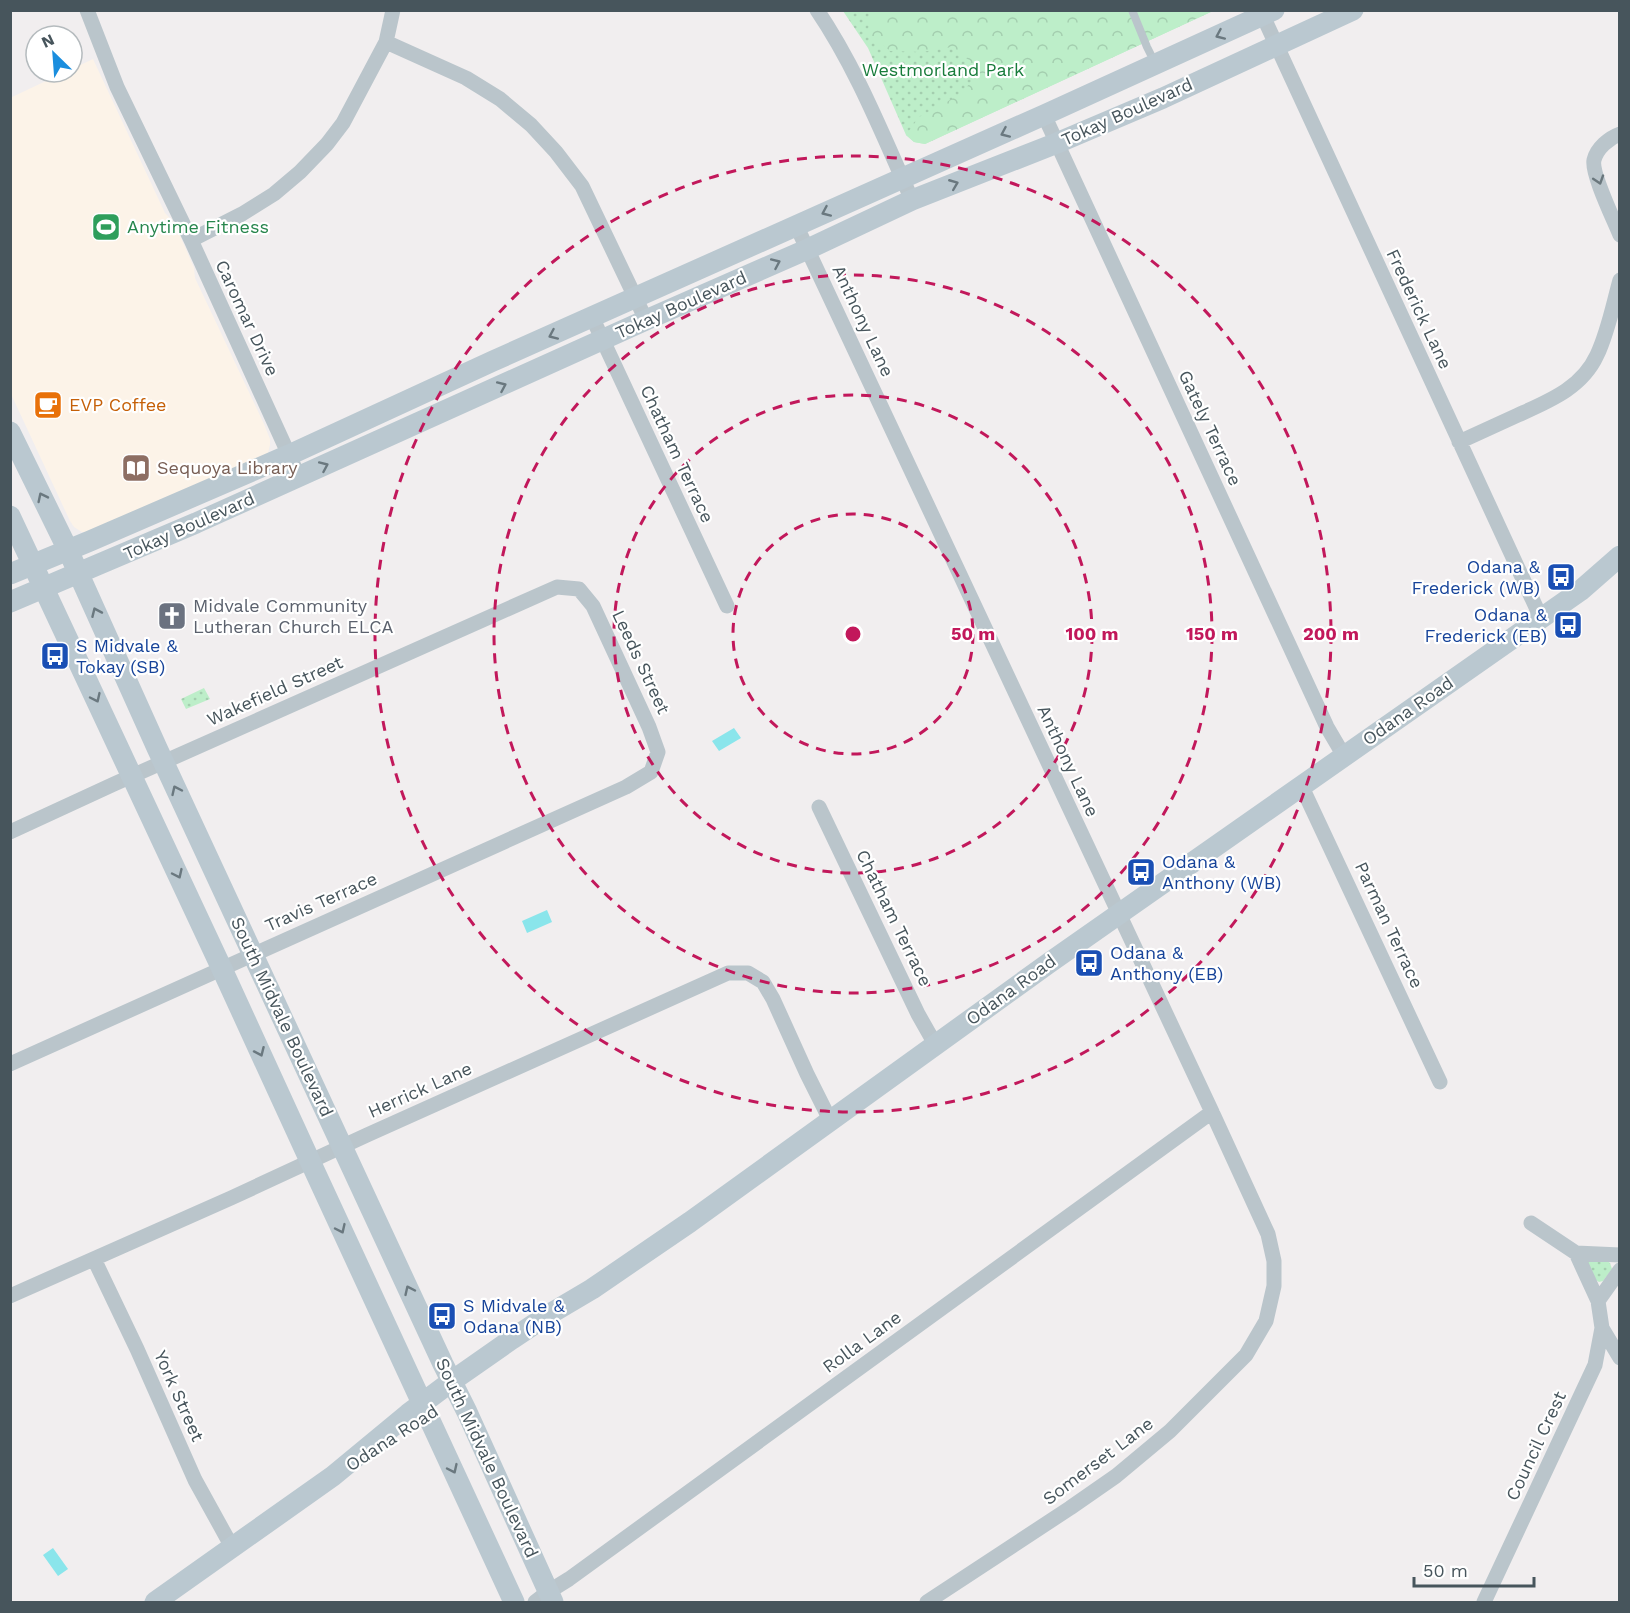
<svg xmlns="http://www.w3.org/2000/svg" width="1630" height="1613" font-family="'Work Sans',sans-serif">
	<defs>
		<pattern id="green-dots" width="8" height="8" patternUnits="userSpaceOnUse" patternTransform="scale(1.5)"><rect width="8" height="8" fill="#bdeec9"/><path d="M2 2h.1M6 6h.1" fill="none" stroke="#a4ceaf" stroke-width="1.8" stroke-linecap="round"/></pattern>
		<pattern id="forest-crowns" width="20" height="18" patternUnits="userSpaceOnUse" patternTransform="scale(1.5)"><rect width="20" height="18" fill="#bdeec9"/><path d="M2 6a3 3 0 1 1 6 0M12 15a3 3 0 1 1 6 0" fill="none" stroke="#a4ceaf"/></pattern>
	</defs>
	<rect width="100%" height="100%" fill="#f1eeef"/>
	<!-- commercial -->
	<path fill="#fcf3e8" d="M93,59L165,213L175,224L194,268L195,278L264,424L270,439V445L268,453L89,532H82L74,527L70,521L11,394L10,98L65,72H72V69Z"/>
	<!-- green -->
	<path fill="url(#green-dots)" d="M843,11H1213L925,144L914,142L906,135L868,48Z
		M204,688L210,699L186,709L181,699Z
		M1606,1260L1610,1263L1612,1269L1603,1281L1599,1282L1596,1280L1587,1261Z"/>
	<!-- forest -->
	<path fill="url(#forest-crowns)" d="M873,11H1213L925,144L914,142L906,135L919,117L959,95L974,79L970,61L952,47L922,52L890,51L867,33Z"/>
	<!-- water -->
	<path fill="#8ae5eb" d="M734,728L741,738L719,751L712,741Z
		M547,910L552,922L527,933L522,921Z
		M53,1548L68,1569L58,1576L43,1555Z"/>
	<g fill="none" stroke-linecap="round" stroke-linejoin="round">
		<!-- lane -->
		<path stroke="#bac5cb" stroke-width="8" d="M1132,10L1147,47L1155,63"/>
		<!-- street -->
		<path stroke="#bac5cb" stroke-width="15" d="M87,10L117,87L191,240L299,477
			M817,10C857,69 883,136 912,200
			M1263,16L1541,618
			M386,42L466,78L500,99L531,125L556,152L582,186L646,320
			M1044,115L1327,727L1344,756
			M1620,134C1609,138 1597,148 1594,160C1591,173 1614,220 1620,235
			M796,225L1212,1112L1268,1234L1274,1261V1286L1266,1321L1246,1355L1170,1431L1116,1476L1070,1508L927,1602
			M191,240L242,214L274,194L300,172L327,144L343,123L386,42L393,10
			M592,317L727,606
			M1459,442C1479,433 1498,424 1518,415C1549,401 1582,388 1597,355C1608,332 1613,305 1620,280
			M1301,785L1440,1082
			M819,807L918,1014L935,1044
			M10,832L114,784L557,587L579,589L593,606L649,727L658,752L651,772L626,787L10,1064
			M1576,1253L1620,1255
			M94,1259L137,1349L195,1480L232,1547
			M10,1296L231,1198L367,1135L728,973H748L763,982L773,999L807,1074L830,1120
			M1598,1301L1620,1270
			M1602,1328L1620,1358
			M535,1602L548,1592L569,1579L1212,1112
			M1484,1602L1595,1365L1602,1328L1598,1301L1576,1253L1531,1223"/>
		<!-- secondary -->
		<path stroke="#bac8d0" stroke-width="21" d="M10,432L68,550L157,748L443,1364L467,1412L553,1602
			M10,516L222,969L310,1161L514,1602
			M10,574L90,541L289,455L493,361L1044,115L1274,10
			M10,602L196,523L646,320L808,249L912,200L1057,143L1163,98L1353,10
			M155,1602L333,1476L408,1414L452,1381L512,1339L548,1315L592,1289L690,1222L1049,963L1580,591L1620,556"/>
	</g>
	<!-- one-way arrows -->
	<defs><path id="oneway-chevron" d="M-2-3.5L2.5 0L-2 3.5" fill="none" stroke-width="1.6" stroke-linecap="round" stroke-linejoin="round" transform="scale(1.5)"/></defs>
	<g stroke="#6a787f">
		<use href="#oneway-chevron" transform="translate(1220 35) rotate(156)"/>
		<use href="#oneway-chevron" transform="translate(1005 133) rotate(156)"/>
		<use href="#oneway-chevron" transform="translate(954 184) rotate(-22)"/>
		<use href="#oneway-chevron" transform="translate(826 212) rotate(156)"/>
		<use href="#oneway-chevron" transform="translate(776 263) rotate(-24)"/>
		<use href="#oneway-chevron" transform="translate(553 335) rotate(156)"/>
		<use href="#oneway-chevron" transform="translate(502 386) rotate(-24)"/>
		<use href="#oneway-chevron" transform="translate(324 466) rotate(-24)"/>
		<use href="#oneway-chevron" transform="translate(42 497) rotate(-116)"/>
		<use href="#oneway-chevron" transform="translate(96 612) rotate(-114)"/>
		<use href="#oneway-chevron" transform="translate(96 698) rotate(65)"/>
		<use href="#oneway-chevron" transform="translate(176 790) rotate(-115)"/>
		<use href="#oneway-chevron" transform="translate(178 874) rotate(65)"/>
		<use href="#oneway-chevron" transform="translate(260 1052) rotate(66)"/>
		<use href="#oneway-chevron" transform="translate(341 1229) rotate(65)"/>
		<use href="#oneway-chevron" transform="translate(409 1290) rotate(-115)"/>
		<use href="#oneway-chevron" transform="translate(453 1469) rotate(65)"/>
	</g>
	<use stroke="#6a777d" href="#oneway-chevron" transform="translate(1599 180) rotate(72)"/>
	<!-- distance rings -->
	<g fill="none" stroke="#c2185b" stroke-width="3" stroke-dasharray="10 8">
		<circle cx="853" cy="634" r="120"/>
		<circle cx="853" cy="634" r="239"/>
		<circle cx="853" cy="634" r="359"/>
		<circle cx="853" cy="634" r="478"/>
	</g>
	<!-- icons -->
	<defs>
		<g id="stadium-square" transform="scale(1.5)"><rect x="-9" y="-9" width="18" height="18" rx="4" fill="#2e9e5b" stroke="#fff"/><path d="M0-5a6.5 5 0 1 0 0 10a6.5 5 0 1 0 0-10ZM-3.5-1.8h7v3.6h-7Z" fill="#fff"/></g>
		<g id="cafe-square" transform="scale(1.5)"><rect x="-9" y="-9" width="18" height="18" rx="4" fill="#e8710a" stroke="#fff"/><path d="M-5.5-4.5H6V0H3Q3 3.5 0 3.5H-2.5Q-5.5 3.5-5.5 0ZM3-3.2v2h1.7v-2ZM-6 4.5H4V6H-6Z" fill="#fff"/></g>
		<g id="library-square" transform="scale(1.5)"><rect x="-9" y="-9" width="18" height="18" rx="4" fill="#8d6e63" stroke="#fff"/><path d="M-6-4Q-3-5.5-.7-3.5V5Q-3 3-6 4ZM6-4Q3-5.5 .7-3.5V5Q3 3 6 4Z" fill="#fff"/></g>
		<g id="bus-square" transform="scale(1.5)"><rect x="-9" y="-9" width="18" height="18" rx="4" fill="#1a4fb4" stroke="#fff"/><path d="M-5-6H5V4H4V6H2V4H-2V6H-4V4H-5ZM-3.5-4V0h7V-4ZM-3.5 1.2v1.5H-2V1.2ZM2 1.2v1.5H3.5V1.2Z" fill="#fff"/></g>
		<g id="church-square" transform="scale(1.5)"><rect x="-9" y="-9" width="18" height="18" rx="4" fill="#6b7280" stroke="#fff"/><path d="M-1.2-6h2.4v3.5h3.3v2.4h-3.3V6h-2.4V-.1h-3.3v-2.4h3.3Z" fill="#fff"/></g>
	</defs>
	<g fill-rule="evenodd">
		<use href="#stadium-square" x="106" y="227"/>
		<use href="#cafe-square" x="48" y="405"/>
		<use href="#library-square" x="136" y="468"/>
		<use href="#bus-square" x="1561" y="577"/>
		<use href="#church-square" x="172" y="616"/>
		<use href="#bus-square" x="1568" y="625"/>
		<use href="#bus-square" x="55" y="656"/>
		<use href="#bus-square" x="1141" y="872"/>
		<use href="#bus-square" x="1089" y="963"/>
		<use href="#bus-square" x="442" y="1316"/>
	</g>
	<g text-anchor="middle" stroke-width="4.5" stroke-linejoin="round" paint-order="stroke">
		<!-- park labels -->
		<g font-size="18" fill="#187c3b" stroke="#fff">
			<text x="943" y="76">Westmorland Park</text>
		</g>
		<!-- street labels -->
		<g font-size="18" fill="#47555c" stroke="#fff">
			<text transform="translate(1127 112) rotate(-24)" y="6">Tokay Boulevard</text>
			<text transform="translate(681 305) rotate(-24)" y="6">Tokay Boulevard</text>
			<text transform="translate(1419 309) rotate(65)" y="6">Frederick Lane</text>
			<text transform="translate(247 318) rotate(65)" y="6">Caromar Drive</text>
			<text transform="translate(863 321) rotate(65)" y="6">Anthony Lane</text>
			<text transform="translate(1210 428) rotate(65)" y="6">Gately Terrace</text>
			<text transform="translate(677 454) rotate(65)" y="6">Chatham Terrace</text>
			<text transform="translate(189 526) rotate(-24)" y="6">Tokay Boulevard</text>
			<text transform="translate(641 662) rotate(65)" y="6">Leeds Street</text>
			<text transform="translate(275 691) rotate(-24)" y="6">Wakefield Street</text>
			<text transform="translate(1408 711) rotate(-35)" y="6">Odana Road</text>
			<text transform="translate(1068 761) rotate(65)" y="6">Anthony Lane</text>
			<text transform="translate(321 902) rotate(-24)" y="6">Travis Terrace</text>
			<text transform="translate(894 918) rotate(64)" y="6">Chatham Terrace</text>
			<text transform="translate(1389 925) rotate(65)" y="6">Parman Terrace</text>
			<text transform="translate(1011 990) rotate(-36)" y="6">Odana Road</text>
			<text transform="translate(282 1017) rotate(65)" y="6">South Midvale Boulevard</text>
			<text transform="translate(420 1090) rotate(-24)" y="6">Herrick Lane</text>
			<text transform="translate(862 1342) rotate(-36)" y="6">Rolla Lane</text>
			<text transform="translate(179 1396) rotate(66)" y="6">York Street</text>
			<text transform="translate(392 1438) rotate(-33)" y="6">Odana Road</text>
			<text transform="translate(1536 1446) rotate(-65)" y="6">Council Crest</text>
			<text transform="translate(487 1458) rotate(65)" y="6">South Midvale Boulevard</text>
			<text transform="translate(1098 1461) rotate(-37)" y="6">Somerset Lane</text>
		</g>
		<!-- leisure labels -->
		<g font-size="18" fill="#27864d" stroke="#fff" text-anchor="start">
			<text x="127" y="233">Anytime Fitness</text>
		</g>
		<!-- food labels -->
		<g font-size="18" fill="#c56008" stroke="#fff" text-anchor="start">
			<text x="69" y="411">EVP Coffee</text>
		</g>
		<!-- education labels -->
		<g font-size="18" fill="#785e54" stroke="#fff" text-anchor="start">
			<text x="157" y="474">Sequoya Library</text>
		</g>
		<!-- transit labels -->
		<g font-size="18" fill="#164399" stroke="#fff" text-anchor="start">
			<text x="1540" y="573" text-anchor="end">Odana &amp;<tspan x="1540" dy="21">Frederick (WB)</tspan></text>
			<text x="1547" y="621" text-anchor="end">Odana &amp;<tspan x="1547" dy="21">Frederick (EB)</tspan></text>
			<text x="76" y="652">S Midvale &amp;<tspan x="76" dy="21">Tokay (SB)</tspan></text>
			<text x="1162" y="868">Odana &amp;<tspan x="1162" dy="21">Anthony (WB)</tspan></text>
			<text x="1110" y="959">Odana &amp;<tspan x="1110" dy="21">Anthony (EB)</tspan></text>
			<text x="463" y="1312">S Midvale &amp;<tspan x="463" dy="21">Odana (NB)</tspan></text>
		</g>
		<!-- worship labels -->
		<g font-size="18" fill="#5b616d" stroke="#fff" text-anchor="start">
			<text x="193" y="612">Midvale Community<tspan x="193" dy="21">Lutheran Church ELCA</tspan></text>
		</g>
	</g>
	<circle cx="853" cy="634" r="9" fill="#c2185b" stroke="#fff" stroke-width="3"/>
	<g font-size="18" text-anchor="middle" font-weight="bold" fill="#c2185b" stroke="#fff" stroke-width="4.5" stroke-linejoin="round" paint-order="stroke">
		<text x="973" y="640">50 m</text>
		<text x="1092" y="640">100 m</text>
		<text x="1212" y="640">150 m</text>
		<text x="1331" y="640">200 m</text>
	</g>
	<!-- border -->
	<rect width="1630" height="1613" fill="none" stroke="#47555c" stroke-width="24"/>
	<!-- north arrow -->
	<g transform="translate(54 54) rotate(335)"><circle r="28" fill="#ffffff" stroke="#b5bbbe" stroke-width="1.5"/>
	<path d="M0-4.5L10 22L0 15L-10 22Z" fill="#1b8ede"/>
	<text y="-9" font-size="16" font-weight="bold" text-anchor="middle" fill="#47555c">N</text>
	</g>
	<!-- scale -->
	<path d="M1414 1577v9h120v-9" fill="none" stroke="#47555c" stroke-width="3"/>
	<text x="1423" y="1577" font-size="18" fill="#47555c" stroke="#ffffff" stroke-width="4.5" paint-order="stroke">50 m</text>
</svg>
